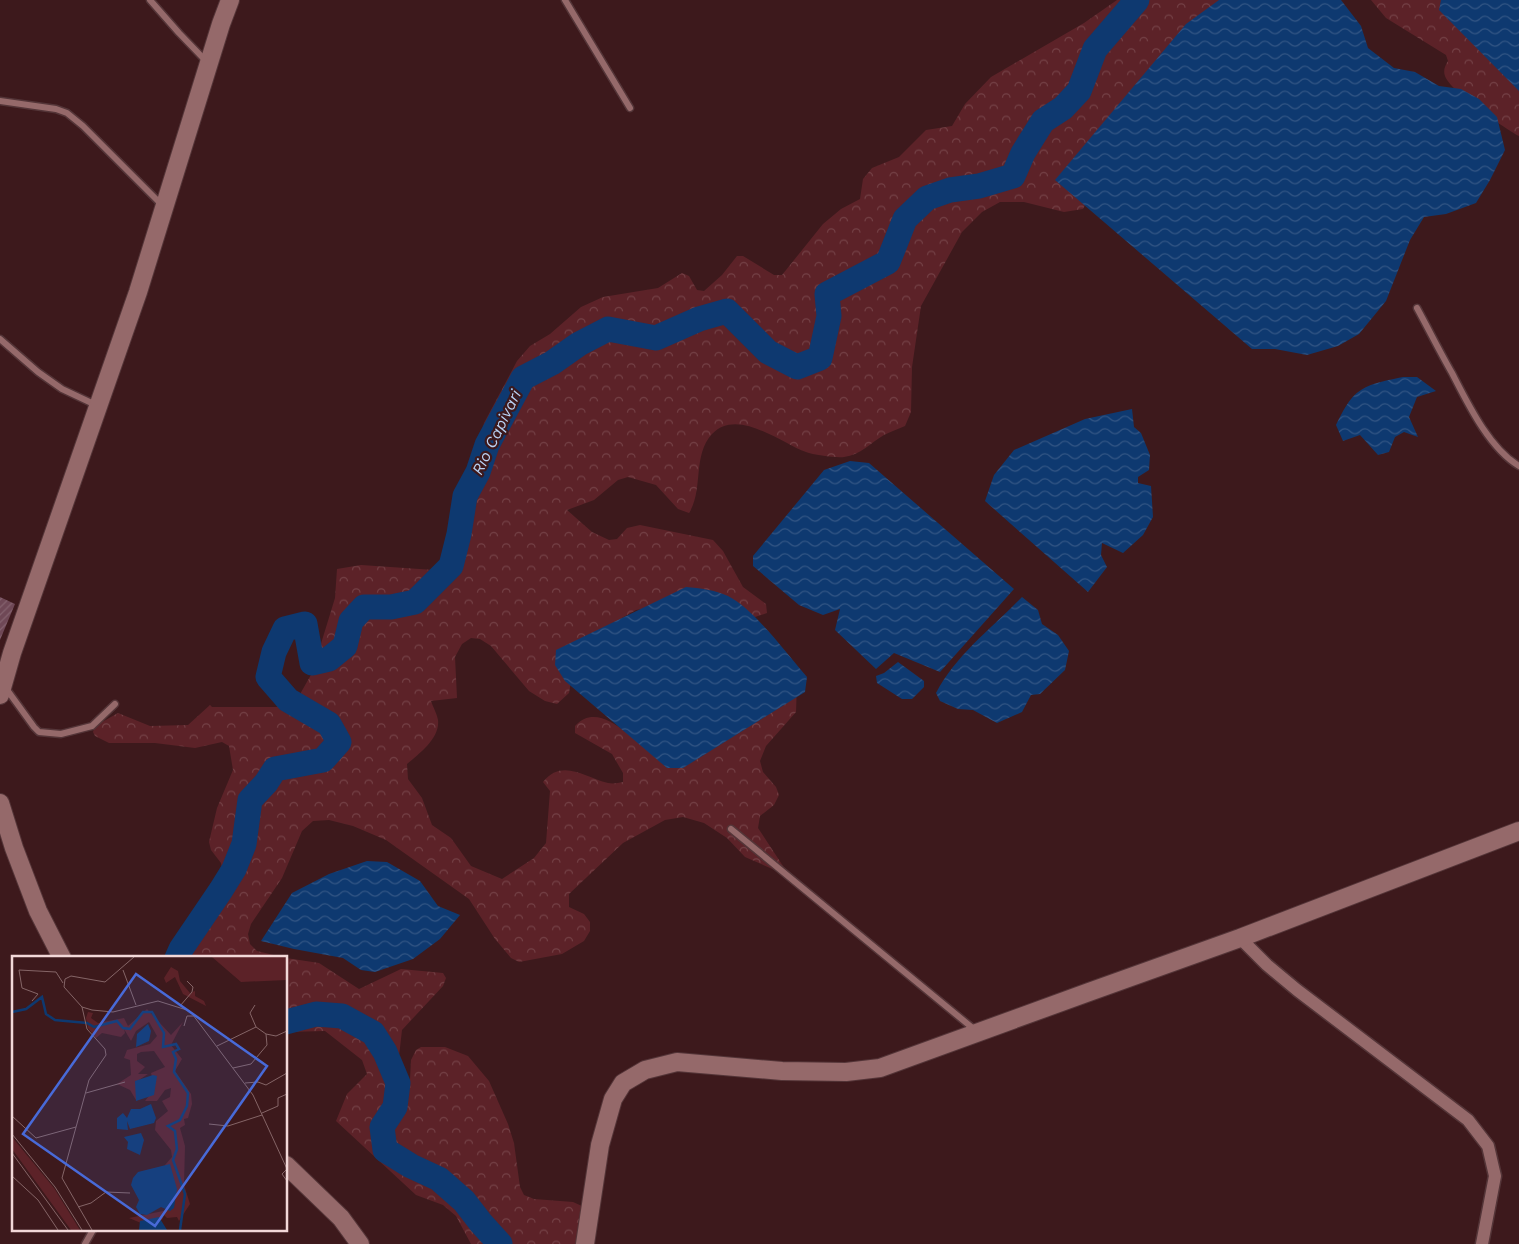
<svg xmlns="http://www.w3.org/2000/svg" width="1519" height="1244" font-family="'Work Sans',sans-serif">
	<defs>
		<pattern id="forest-crowns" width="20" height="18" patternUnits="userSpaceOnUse" patternTransform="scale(1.25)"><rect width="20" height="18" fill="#5c2228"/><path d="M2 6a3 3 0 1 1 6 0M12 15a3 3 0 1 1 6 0" fill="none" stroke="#744146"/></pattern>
		<pattern id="water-waves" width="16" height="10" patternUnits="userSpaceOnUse" patternTransform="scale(1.25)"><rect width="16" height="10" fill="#0e3970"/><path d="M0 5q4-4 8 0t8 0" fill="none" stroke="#325584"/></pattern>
		<pattern id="building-hatch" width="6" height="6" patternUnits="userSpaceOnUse" patternTransform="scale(1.25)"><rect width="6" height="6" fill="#6f4856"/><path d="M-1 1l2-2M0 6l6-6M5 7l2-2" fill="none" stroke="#84626e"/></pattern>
	</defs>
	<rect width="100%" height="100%" fill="#3d191c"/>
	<!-- forest -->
	<path fill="url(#forest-crowns)" d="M1117,0H1270L1086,203L1083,209L1064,212L1024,202H1000L982,212L962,232L921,306L912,367L911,412L905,426C898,429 890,432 884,435C870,443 861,455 844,457C836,458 814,455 806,452C781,443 737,407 712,434C692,456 704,489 689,513L678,509L656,485L628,477L618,480L594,500L567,510L592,532L609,540L617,539L627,528L640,525L713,540L723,551L743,587L766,604L767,613L755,617L716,606L679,602L636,610L604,628L575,658L569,693L557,704L545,701L529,691L491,646L480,639L471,638L462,644L455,657L457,698L431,701C433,707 437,714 438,720C440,738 420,753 407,764L408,779L422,798L432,825L451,838L471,866L502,879L534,858L546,843L550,791L543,782C562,758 584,777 608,783C613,784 618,783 623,782V773L612,754L575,733V726C592,708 610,721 626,732C636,739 646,745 656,752L797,682L796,712L766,746L760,761L763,772L776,787L779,795L774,805L760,816L758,828L783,866L784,874L745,857L727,838L704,823L683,817L665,820L623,843L569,894V907L584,914L590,922V931L584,941L562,954L519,962L511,958L495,939L469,899L386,840L353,826L329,820L313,821L302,831L282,878L251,924L248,934L250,944L257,951L286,958H192L194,931L202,906L222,870L221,863L211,850L209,842L217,808L233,770L229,746L222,742L195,748L155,743H109L95,736L93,732L95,726L118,713L150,726L188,725L210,705L212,707H276L295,703L312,673L335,598L337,569L361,565L434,570L443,565L472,477L484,423L517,361L530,346L550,334L581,307L603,297L658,288L682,273L689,276L697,290L704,291L722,275L737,256H743L774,275H782L823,224L841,209L860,199L863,179L872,168L899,157L926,130L952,126L965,104L991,77L1084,23Z
		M1371,0H1453L1519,69V136C1504,128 1450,91 1445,76C1443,70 1445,66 1448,61L1446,55L1386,18Z
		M286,958L319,963L359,989L401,969L443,973L446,978L443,986L402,1030L398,1065L401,1076L407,1081L410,1080L411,1060L416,1050L421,1047H445L468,1056L489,1081L508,1124L514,1143L520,1187L524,1195L534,1199L573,1202L584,1207V1244H471L456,1216L443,1205L416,1195L336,1121L347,1094L367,1074L362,1060L325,1031L286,1032Z"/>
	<!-- water -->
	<path fill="url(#water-waves)" d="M1219,0H1341L1361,26L1368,48L1394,68L1415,72L1439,86L1461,89L1479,99L1497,117L1505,150L1490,180L1476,203L1446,214L1424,217L1410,240L1386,301L1359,334L1338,346L1307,355L1275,349H1252L1055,180L1186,24Z
		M1441,0H1519V91L1439,10Z
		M1403,377H1417L1436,391L1417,397L1409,417L1418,437L1404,432L1395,437L1389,452L1378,455L1360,435L1343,441L1336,425C1342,413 1349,397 1361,390C1373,382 1390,380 1403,377Z
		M1132,409L1134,427L1141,433L1150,455L1149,470L1138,477V483L1151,486L1153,517L1143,535L1123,553L1102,543L1101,555L1107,567L1088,592L985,501L994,475L1014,450L1085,419Z
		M850,461L869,463L1014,589L940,672L894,653L876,669L835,630L840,609L823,615L799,605L753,566V556L824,470Z
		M686,587C700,588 715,590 728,596C754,609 787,654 807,677L805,692L683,768H667L565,681L555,665L556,650Z
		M1022,597L1038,610L1042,624L1058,635L1069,651L1065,670L1040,694L1031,695L1022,712L997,723L973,710L958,709L940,701L936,693C956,655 992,628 1022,597Z
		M898,662L924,681V687L912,699H902L877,683L876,676L884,673Z
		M367,861L387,862L420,881L438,906L460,915L440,939L413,959L375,972L361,970L343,958L294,949L261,941L292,893L329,874Z"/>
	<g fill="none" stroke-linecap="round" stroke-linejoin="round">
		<!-- river -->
		<path stroke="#0e3970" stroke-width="25" d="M177,958L181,949L221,890L234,869L244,844L250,800L266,783L275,769L323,760L339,742L329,724L288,700L268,677L274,652L285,629L305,624L312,663L329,659L345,646L351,621L364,607H391L415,602L451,566L459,534L465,496L478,472L487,445L523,378L552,363L579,344L608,329L656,338L699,319L727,311L768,352L797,367L820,358L829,316L827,294L888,262L905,219L927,198L950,190L979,186L1013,176L1023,153L1043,121L1063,108L1079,91L1095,49L1137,0
			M286,1022L316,1014L342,1016L373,1033L385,1052L398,1083L395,1107L382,1127L385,1150L411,1166L439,1179L464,1201L481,1223L500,1244"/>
	</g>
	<!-- building -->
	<path fill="url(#building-hatch)" d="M0,597L15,604L0,640Z"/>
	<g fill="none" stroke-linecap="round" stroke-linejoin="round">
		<!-- lane casing -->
		<g stroke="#543538" stroke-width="9">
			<path id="lane" d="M150,0L179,33L206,61
				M565,0L630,108
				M0,101L56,109L67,113L83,126L162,205
				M1417,308C1429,330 1440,352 1452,373C1468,404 1489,448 1519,466
				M0,339L38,372L62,389L98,406
				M5,687L34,727L39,732L61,734L92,726L115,704
				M731,829L975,1030
				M85,1244L93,1230"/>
		</g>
		<!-- street casing -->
		<g stroke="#543538" stroke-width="15">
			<path id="street" d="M1240,938L1267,965L1297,990L1468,1120L1488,1146L1495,1176L1482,1244"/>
		</g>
		<!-- secondary casing -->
		<g stroke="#543538" stroke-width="20">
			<path id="secondary" d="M0,695L12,653L138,292L221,24L230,0
				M0,803L14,848L38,911L62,958
				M286,1165L341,1218L360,1244
				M585,1244L600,1145L613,1099L623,1083L645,1070L677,1062L782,1071L846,1072L880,1068L1089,992L1240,938L1519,831"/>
		</g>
		<!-- lane -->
		<use href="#lane" stroke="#95696a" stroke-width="6"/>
		<!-- street -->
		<use href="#street" stroke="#95696a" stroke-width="12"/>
		<!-- secondary -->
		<use href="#secondary" stroke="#95696a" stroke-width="18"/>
	</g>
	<g text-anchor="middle" stroke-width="4.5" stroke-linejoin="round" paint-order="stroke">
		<!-- water labels -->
		<g font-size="16" font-style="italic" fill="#b8d1f3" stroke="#3d191c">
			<text transform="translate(496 432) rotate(-64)" y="6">Rio Capivari</text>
		</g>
	</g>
	<!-- overview -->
	<g transform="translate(12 956)">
		<rect width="275" height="275" fill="#3d191c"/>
		<path d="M0,181L42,232L68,274H59L0,193Z" fill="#5c2228"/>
		<path d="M200,1H275V24L229,26ZM159,11L166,15L168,25L178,37L183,35V40L192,45L194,50L171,38L163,21L154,27L152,22ZM135,53L159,79L171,66L159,89L170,103L163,115L179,138L180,148L176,162L172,163L173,169L168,172L173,190L172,229L178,248L167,265L165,261L155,262L152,259L150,264L129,267L117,262L156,254L160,247L153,209L160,201L159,194L143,174L144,165L156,155L150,145L158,141L159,132L153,134L145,145H133L143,132L139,117L153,111L142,95L129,96L125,98V105L133,111L126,118H136L127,124L124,144L118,134L105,128L119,119L118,104L112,102L115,94L138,88L145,80L137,66L124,75L119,85L112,73L113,77L109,81L90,77L84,82L76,72L74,62L76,56L81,57L79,62L86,67L112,62L116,70Z" fill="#5c2228"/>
		<path d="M136,68L139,75L137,85L124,91L125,78ZM141,119L145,120L142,139L124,145L123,125ZM139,148L144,162L142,167L118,173L115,165L116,174L105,173V162L111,157L115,162L119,153H128ZM129,177L132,184L128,199L115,193L116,186L112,181ZM158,208L165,233L162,252L158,255L149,251L135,259L128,258L124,251L127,244L119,229L121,222L126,216ZM147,261L155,274H127L128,265Z" fill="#0e3970"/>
		<path fill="none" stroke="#0e3970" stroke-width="2.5" d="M0,56L14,53L30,41L34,58L43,64L75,67L82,71L105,65L111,72L118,73L131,56H140L152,77L151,91L164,88L167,93L161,96L164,103L162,116L176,137L175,150L168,164L156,170L163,175L165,193L161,204L173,238L168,274"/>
		<path fill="none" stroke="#856567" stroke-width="1" d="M122,1L93,26L59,20L53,23L52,31L70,51L80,54L101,56L146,45L178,55L241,139L275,213M111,14L124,49M20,45L26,38L10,32L7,14L44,16L51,27M168,50L180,36L181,31L175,25M70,51L75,73L93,93L94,99L77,124L50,222L80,274M172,70L175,60H182M254,78L264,80L275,75M205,90L244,71M221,112L239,108L255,89L254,78L244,71L238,57L243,49M233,127L246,126L254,129L275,117M74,137L113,126M250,157L266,150V142L275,138M0,160L24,182L64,171M197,168L216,170L250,159M0,178L43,231L70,274M0,197L56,274M275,213L270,218L275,225M0,220L26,244L46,274M66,251L79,247L94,236L118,237"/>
		<path fill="#486ad8" fill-opacity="0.15" stroke="#486ad8" stroke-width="2.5" d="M124,18L255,110L143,270L11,178Z"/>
		<rect width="275" height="275" fill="none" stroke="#f2d8d8" stroke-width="2.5"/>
	</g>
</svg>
